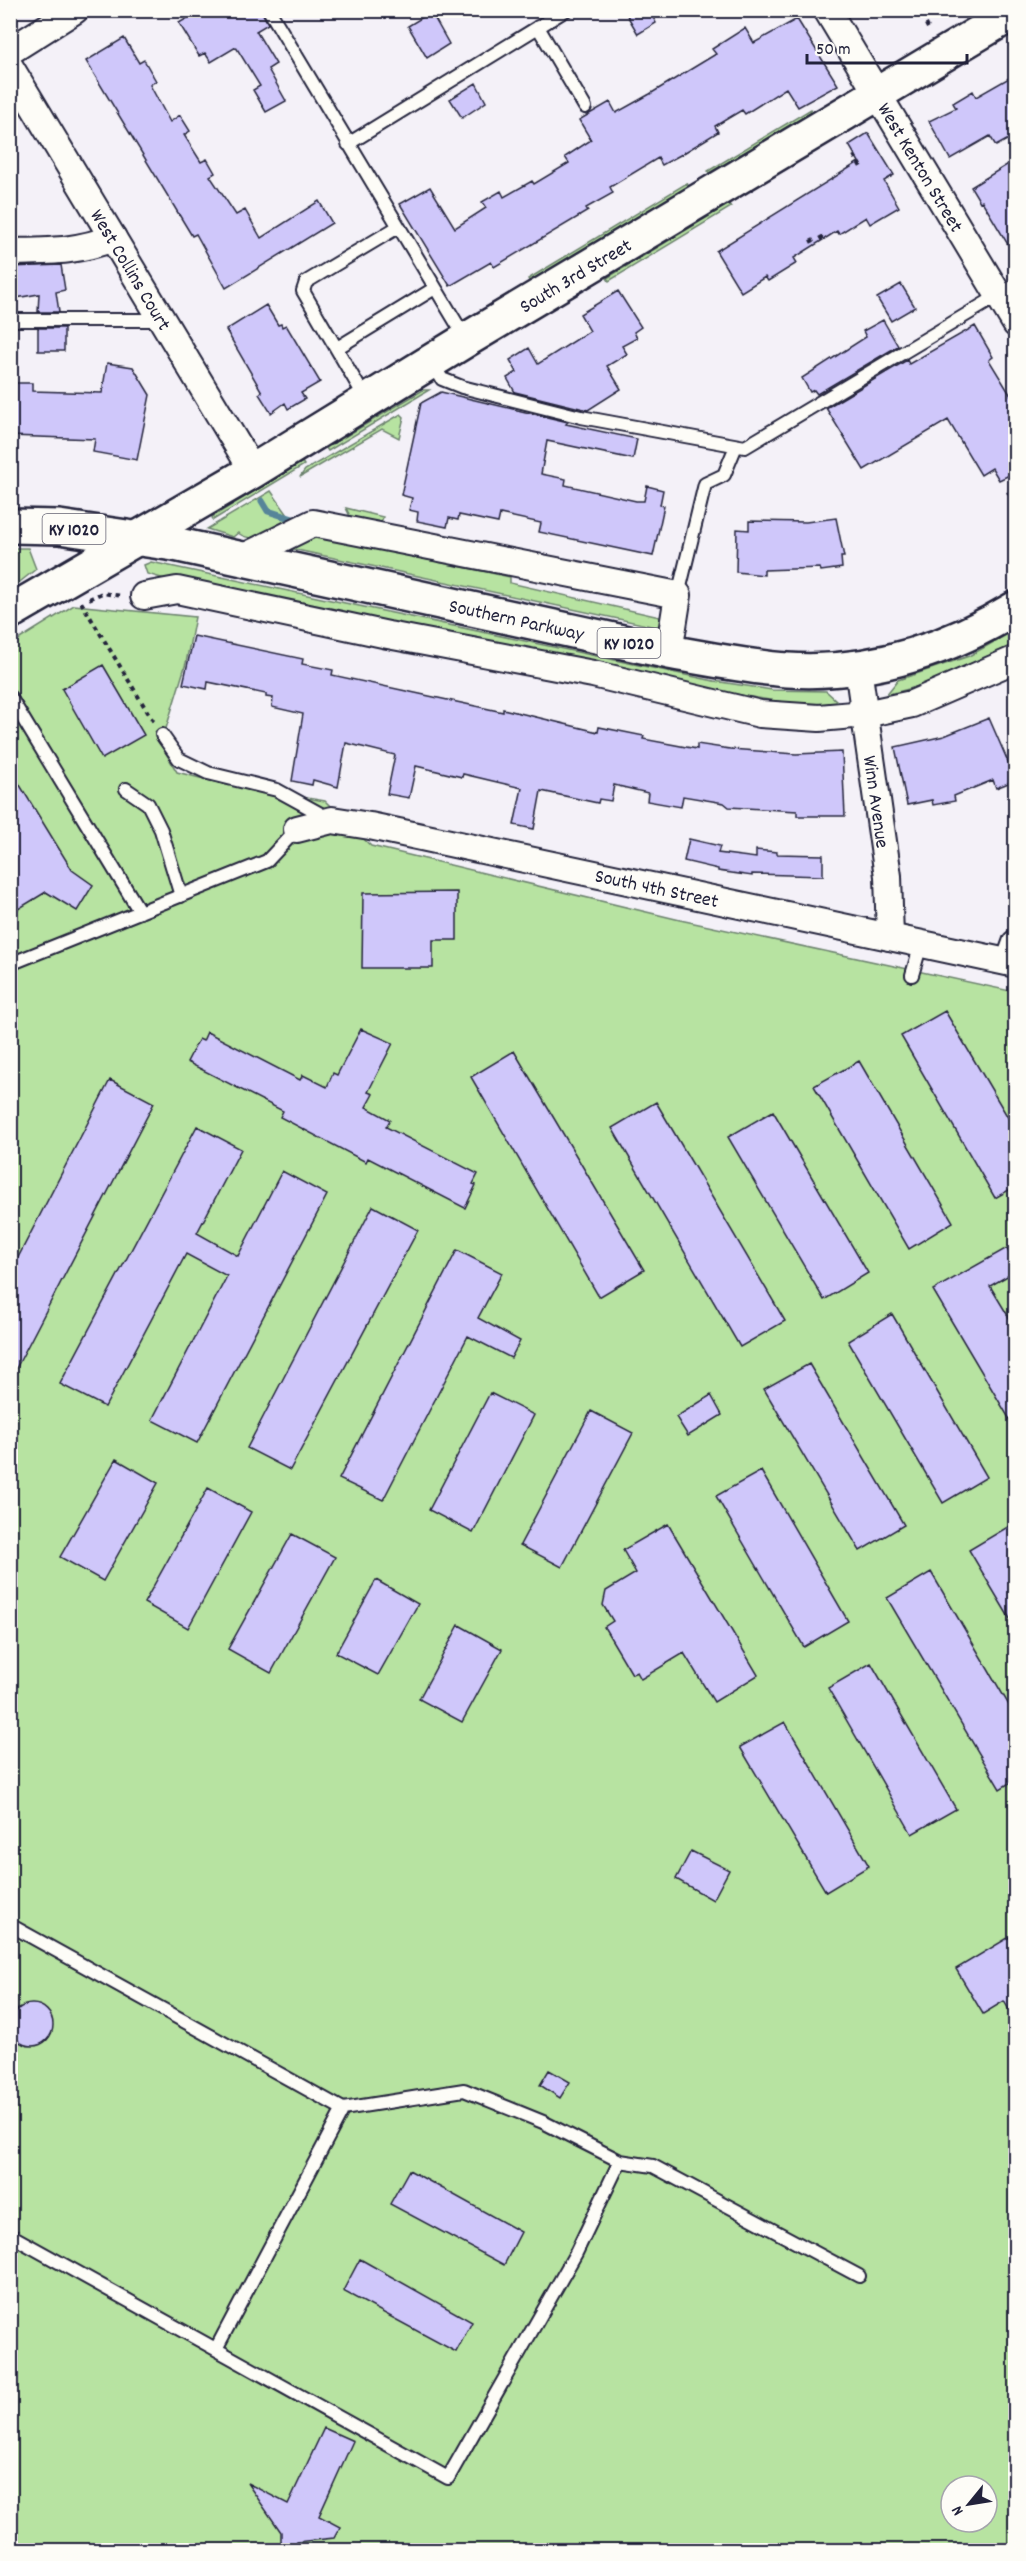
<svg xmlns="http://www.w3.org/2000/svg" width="1026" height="2561" font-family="Dekko,sans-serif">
	<rect width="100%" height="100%" fill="#f4f1f8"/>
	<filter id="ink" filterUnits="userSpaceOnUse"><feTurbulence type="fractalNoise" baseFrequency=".0167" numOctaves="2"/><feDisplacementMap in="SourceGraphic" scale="12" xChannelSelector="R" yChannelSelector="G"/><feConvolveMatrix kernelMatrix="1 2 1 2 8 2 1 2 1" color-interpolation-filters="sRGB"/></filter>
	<g filter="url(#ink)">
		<!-- green -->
		<path fill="#b7e3a1" stroke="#6c826e" stroke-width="1.5" fill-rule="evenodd" d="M811,109L813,112L709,173L708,171Z
			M687,183L689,187L530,282L528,279Z
			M729,204L731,207L609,281L607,278Z
			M423,390H429L328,451L326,448Z
			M401,414L404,417L399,438L382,429L300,477L305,470Z
			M302,462L304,465L213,520L212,517Z
			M271,491L295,525C276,532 256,546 238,533L233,537L207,529Z
			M346,508L383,517L381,523L350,516Z
			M309,535L510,577V583L664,618L661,624L656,627L283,547Z
			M11,548H28L36,569L11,589Z
			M151,562L714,681L772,690L826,691L837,701L836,703L804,706L712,690L444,631L434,636L183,584L147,574L144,565Z
			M74,605L195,617L186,663L161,745L177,772L223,784L325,801L371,846L680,920L1015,992L1016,2550H11L10,645ZM951,2486H987V2522H951Z
			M1015,630V647L950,678L886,695L898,680L969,656Z"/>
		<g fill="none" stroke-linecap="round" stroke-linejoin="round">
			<!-- stream -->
			<path stroke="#578599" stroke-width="7" d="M262,501L268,511L293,519"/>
		</g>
		<!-- building -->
		<path fill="#cfc7fa" stroke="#22223b" stroke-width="1.5" d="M201,10H261L268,24L256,31L276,64L268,69L286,101L266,112L253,90L260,86L236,47L211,62L205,53L199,56L179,23Z
			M624,10H649L656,23L638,34Z
			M431,12L449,44L427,58L408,26Z
			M797,19L838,85L798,107L786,88L745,114L742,110L715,126L718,132L682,154L662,165L658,158L610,187L613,193L586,208L588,211L494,267L491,262L450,286L400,204L430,187L455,228L486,208L482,202L501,191L504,197L532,181L534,184L569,163L565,157L591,140L579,120L610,102L616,113L650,94L716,54L712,49L745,28L754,43Z
			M124,38L139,63L144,60L156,81L150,85L170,122L180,115L190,131L184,135L201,162L207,159L215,173L210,176L236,215L245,210L261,238L319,201L332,223L226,288L196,234L192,236L86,61Z
			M1016,74V135L996,146L990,136L950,159L929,121L956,108L953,103L973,91L976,97Z
			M476,83L486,102L462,118L450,99Z
			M868,133L894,175L884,181L899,207L870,224L866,217L839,234L837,231L794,258L797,263L768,281L765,277L741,292L716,251L859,162L849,145Z
			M1010,163L1016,172V258L982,201L980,202L971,187Z
			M61,265L65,290L56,292L59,312H38L39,294L10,299V267Z
			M901,284L915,307L891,321L877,298Z
			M618,291L641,327L634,332L637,338L622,346L627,354L607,366L621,389L588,410L515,392L507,378L517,372L510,360L529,348L538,364L590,331L580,314Z
			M266,305L278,325L281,324L282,327L286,325L320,382L301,393L305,399L288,409L285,403L271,413L259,394L262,392L226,330Z
			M883,320L898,346L817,394L814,390L810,392L802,378L866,337L863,331Z
			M975,326L993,357L989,360L1016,404V472L999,480L992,468L981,475L948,420L864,470L826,408L907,360L909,364Z
			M38,328H64V351H38Z
			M107,363L133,367L150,395L137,460L93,452L95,439L10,436V383H32V391L102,393Z
			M441,392L568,422L566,424L637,439L633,459L547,441L541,474L566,479L565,485L636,501H644L647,486L663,490L660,505L664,506L653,556L539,532L541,523L500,514L498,523L459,515L458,520L449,518L447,527L417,521L418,512L409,510L412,498L401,495L421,403Z
			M836,518L844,557H841L842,568L821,571L820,568L764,570V575L736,572L737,529L749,530V521L806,522Z
			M194,636L303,659L302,664L333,670L332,675L503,712V709L598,732L599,727L644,736L643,739L697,749V744L730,749L796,754L842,752L845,816H797V811L729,807L724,803L683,796L681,807L647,801L648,793L614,785L611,801L599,799L598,803L541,791L534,829L514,825L522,788L463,774L462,777L416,766L409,798L387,794L395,755L346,743L338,787L313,780L312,785L292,781L303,714L272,707L273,698L266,697V694L208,682L207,689L183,684Z
			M103,665L144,735L102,759L62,689Z
			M989,718L1016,780L996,788L993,780L954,796L955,801L933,805L932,800L907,805L895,747L944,736Z
			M10,769L72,870L93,885L77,911L46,892L10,914Z
			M689,839L720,846L718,853L756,858V850L777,852V854L823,855V876L752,874V876L718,871V869L684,861Z
			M457,892V940H433V968H362L363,893Z
			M945,1011L1016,1131V1186L995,1198L901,1036Z
			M361,1029L393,1043L368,1092L373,1094L366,1107L390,1120L386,1127L478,1174L473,1184L476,1185L465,1208L368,1158L366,1162L280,1117L283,1111L187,1062L199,1039L203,1041L207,1032L300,1080L303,1075L327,1087L333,1073L337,1075Z
			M514,1051L644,1270L599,1297L471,1077Z
			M859,1061L953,1222L909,1249L814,1086Z
			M110,1080L154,1103L10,1380V1273Z
			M656,1102L785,1321L740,1347L612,1128Z
			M773,1111L868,1273L824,1300L728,1137Z
			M197,1126L241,1149L197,1233L238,1256L282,1171L327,1195L197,1443L152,1420L227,1276L186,1254L105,1407L60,1384Z
			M373,1206L418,1230L290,1470L247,1448Z
			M1007,1248L1016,1264V1271L990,1286L1016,1329V1430L933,1290Z
			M457,1250L502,1273L478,1318L520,1341L511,1358L468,1336L383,1500L339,1479Z
			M892,1314L987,1477L943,1503L848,1341Z
			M809,1364L904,1525L860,1551L764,1389Z
			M490,1393L534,1415L473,1533L429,1510Z
			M711,1395L722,1415L688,1436L676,1417Z
			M591,1411L633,1433L562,1567L520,1545Z
			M116,1459L158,1483L103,1581L60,1557Z
			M761,1471L848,1621L804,1647L716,1496Z
			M208,1488L251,1512L188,1628L144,1603Z
			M1016,1522V1629L969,1550Z
			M668,1524L758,1675L714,1702L684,1653L641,1679L637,1672L632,1674L604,1627L613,1621L603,1605L606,1591L636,1573L623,1550Z
			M292,1534L335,1557L271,1673L228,1649Z
			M931,1572L1016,1717V1779L1000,1789L887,1598Z
			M376,1580L418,1604L378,1675L336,1653Z
			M459,1625L502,1649L462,1722L419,1699Z
			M871,1663L956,1809L912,1834L828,1688Z
			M785,1722L869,1866L826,1892L740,1747Z
			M691,1851L729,1870L713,1900L676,1879Z
			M1016,1933V2022L1004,2001L983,2014L956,1969Z
			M11 2025a21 21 0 1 1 42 0a21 21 0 1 1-42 0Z
			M549,2070L570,2082L560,2098L540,2085Z
			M409,2170L521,2232L504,2265L390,2204Z
			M360,2259L472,2322L456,2352L343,2291Z
			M324,2428L353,2441L319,2516L340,2527L334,2538L297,2542L293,2550H281V2532L247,2483L288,2504Z"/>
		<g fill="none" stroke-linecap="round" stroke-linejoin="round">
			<!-- service casing -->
			<g stroke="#22223b" stroke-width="16">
				<path id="service" d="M269,10L466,339
					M538,27L585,107
					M348,144L566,10
					M10,320H161
					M337,348L435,288
					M432,363L442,379L462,387L581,417L745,447L1016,285
					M367,401L303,291L306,282L398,227
					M678,595L705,484L724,475L736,446
					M10,697L140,912
					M162,735L179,759L208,773L277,790L328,818
					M126,789L148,804L161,830L181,896
					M1002,961L1010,939L1016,934
					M10,964L267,861L297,829
					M912,975L921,944
					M10,1925L343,2109L464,2090L543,2122L620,2161L576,2253L448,2478L10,2235
					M620,2161L653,2166L859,2276
					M216,2349L343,2109"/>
			</g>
			<!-- minor casing -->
			<g stroke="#22223b" stroke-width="30">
				<g id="minor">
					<path id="s1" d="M827,10L1016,324"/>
					<path d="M10,51L75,10"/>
					<path id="s2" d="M10,67L253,471"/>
					<path d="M10,252C50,251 76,252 113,238"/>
					<path d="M242,558L313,523L678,595L669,652"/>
					<path d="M144,596L177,590L388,635L593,674L760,714L819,718L865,714L912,704L1016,659"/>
					<path id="s3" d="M858,668L888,876L890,937"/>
					<path id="s4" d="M297,829L332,820L370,826L1016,964"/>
				</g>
			</g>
			<!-- secondary casing -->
			<g stroke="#22223b" stroke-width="38">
				<g id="secondary">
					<path id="s5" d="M10,612L253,471L466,340L1016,11"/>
				</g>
			</g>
			<!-- primary casing -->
			<g stroke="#22223b" stroke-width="38">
				<g id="primary">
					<path id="s6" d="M10,526L59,527L174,544L669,652C709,659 748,667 788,670C869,675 947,650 1016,608"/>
				</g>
			</g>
			<!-- path -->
			<path stroke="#22223b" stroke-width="4" stroke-dasharray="4.5 4.5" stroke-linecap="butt" d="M926,24L928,28
				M854,155L862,169
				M820,236L824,243
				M810,242L814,240
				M1007,494L1009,493
				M89,599L102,593L122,596
				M81,602L155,724"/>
			<!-- service -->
			<use href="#service" stroke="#fdfcf7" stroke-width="12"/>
			<!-- minor -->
			<use href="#minor" stroke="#fdfcf7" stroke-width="26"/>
			<!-- secondary -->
			<use href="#secondary" stroke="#fdfcf7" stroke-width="33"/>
			<!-- primary -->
			<use href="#primary" stroke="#fdfcf7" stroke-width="33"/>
		</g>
	</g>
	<g text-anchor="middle" stroke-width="4.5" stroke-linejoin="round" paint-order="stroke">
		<!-- shield labels -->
		<g fill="#fdfcf7" stroke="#646373" stroke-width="1.5">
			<rect x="42.5" y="514" width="63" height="30" rx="4.5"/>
			<rect x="597.5" y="628" width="63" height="30" rx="4.5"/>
		</g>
		<g font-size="18" font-weight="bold" fill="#22223b">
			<text x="74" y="535">KY 1020</text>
			<text x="629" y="649">KY 1020</text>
		</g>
		<!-- street labels -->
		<g font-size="20" fill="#22223b" stroke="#fdfcf7">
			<text dy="7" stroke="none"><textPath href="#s1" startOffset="183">West Kenton Street</textPath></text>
			<text dy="7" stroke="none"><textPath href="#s2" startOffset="236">West Collins Court</textPath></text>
			<text dy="7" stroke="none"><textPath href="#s5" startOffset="658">South 3rd Street</textPath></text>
			<text dy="7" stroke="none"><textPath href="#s6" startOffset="516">Southern Parkway</textPath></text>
			<text dy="7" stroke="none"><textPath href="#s3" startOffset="135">Winn Avenue</textPath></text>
			<text dy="7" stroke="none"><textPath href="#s4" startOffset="368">South 4th Street</textPath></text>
		</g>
	</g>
	<!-- margin -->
	<rect width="1026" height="2561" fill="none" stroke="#fdfcf7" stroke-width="36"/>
	<rect x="18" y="18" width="990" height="2525" fill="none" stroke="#22223b" stroke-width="2" filter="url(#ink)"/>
	<!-- north arrow -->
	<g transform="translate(969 2504) rotate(240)"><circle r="28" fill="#fdfcf7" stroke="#a5a5ac" stroke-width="1.5"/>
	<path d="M0-4.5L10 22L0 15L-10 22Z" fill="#22223b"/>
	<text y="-9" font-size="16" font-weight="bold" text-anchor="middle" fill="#22223b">N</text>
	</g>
	<!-- scale -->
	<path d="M807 54v9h160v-9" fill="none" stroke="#22223b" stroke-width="3"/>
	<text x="816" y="54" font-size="18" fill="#22223b" stroke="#fdfcf7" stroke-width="4.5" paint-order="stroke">50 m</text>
</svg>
